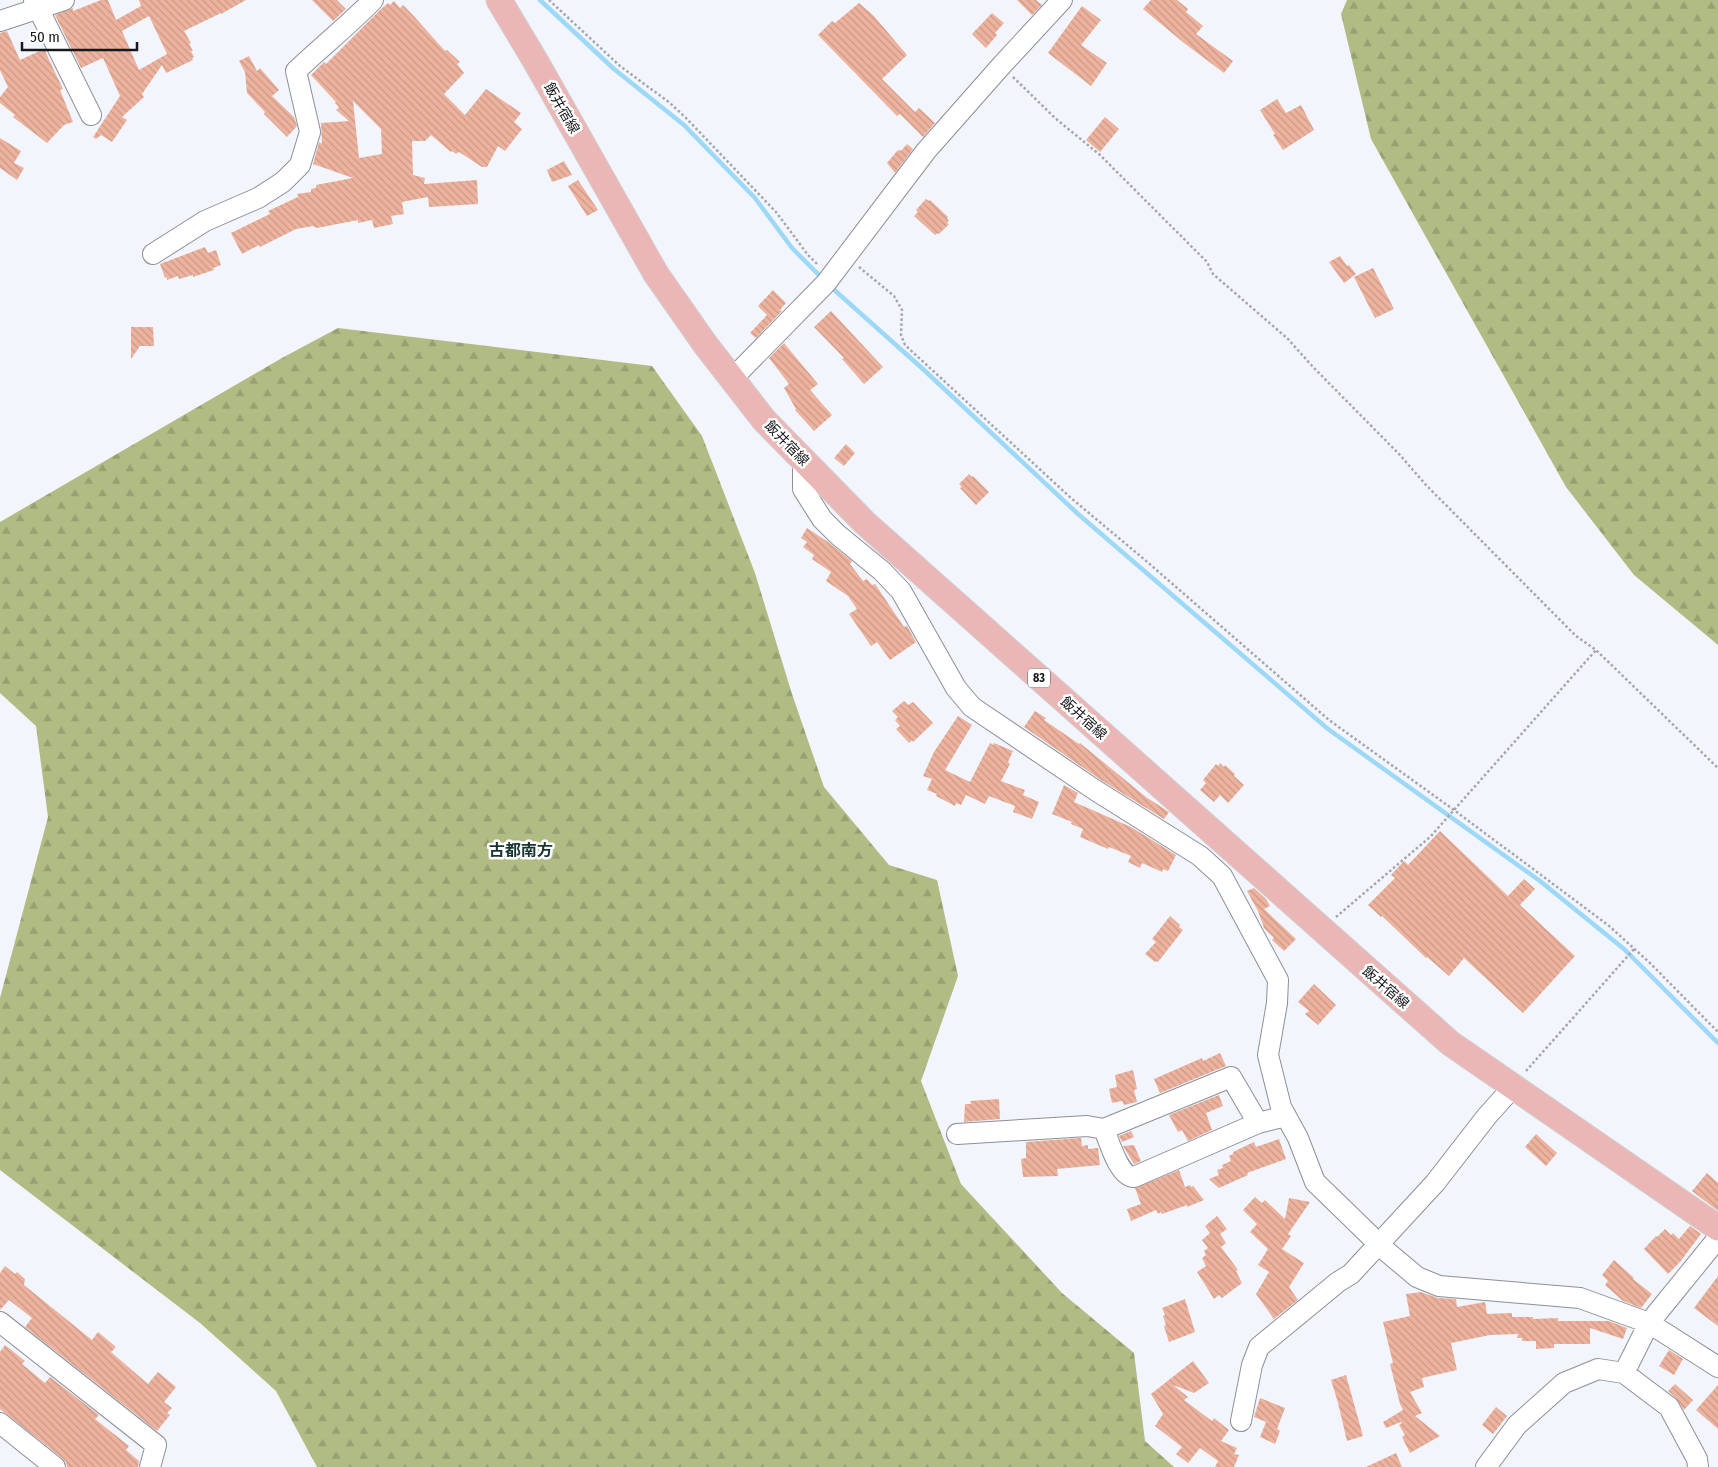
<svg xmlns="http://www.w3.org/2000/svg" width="1718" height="1467" font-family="'Fira Sans Condensed','Noto Sans JP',sans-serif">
	<defs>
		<pattern id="forest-firs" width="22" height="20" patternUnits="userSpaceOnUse" patternTransform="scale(1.25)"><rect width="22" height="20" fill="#b1bb84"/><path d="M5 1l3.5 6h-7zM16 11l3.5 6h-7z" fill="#98a071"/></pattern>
		<pattern id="building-back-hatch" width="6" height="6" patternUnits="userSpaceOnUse" patternTransform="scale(1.25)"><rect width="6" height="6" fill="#edb39e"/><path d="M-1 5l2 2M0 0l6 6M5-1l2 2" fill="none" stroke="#ca9988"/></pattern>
	</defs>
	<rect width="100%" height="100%" fill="#f3f5fd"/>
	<!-- forest -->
	<path fill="url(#forest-firs)" d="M1347,0H1718V645L1634,575L1566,487L1371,139L1341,14Z
		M338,328L652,366L702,436L755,573L792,694L824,787L889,865L937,880L958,976L921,1081L961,1184L1062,1293L1134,1353L1145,1441L1174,1467H317L276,1391L200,1323L0,1170V998L48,817L36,726L0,693V522L282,358Z"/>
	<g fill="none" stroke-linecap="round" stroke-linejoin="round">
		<!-- stream -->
		<path stroke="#9dd8f6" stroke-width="4.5" d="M540,0L614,69L684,125L755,198L792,248L822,278
			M831,287L924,370L1078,514L1328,729L1540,881L1624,949L1718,1043"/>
	</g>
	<!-- building -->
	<path fill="url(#building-back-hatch)" fill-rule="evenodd" d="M101,0H108L116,20L141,6L139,0H246L221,14V13L184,31L191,43L189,44L193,51H191L194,57L192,58L193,60L166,73L162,65L142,94L144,97L122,117L127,120L112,142L101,135L96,139L93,137L120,96L103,58L81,68L55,15L73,8V11ZM149,16L167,54L139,70L122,31Z
		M312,0H337L346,9L333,21Z
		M1017,0H1036L1042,5L1032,15Z
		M1151,0H1177L1188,9L1186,12L1203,26L1196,34L1233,61L1224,73L1184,43L1143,9Z
		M394,1L400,8L403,5L411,13L445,51L447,50L460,62L457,64L464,73L444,94L465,115L486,89L521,113L514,122L522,129L505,151L498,146L487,167H482L459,152L456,154L452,151L451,152L431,135L425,141H412L413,175L425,178L424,184L477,180L478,204L429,207L428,197L402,202L404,214L391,216L393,224L374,228L372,220L358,223V220L317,228L313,226L296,229L260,247L259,245L242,254L231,233L270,214L268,211L298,197L297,194L311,192V189L316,188V185L353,178L313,164L319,142L322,144L321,123L349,121L336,110L339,107L335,103L336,102L311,75L324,62L326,64L381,9L388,3L390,5ZM353,101L381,129L382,154L359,158Z
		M859,3L873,15L907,55L882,79L915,112L919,108L935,123L923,137L900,114L897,116L818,35L832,21L835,23Z
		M1082,6L1101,20L1081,45L1107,63L1091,86L1048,53Z
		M992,13L1004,23L995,33L997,35L986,48L972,34Z
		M7,31L20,60L44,49L63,89L60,90L73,122L64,125L47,143L13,117L15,115L0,103V97L8,87L0,70V33Z
		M249,56L257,71L260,68L279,90L272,96L294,117L297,126L287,137L264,114L265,112L247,93L245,72L239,61Z
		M1277,99L1286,113L1301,105L1314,130L1283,150L1273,135L1275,134L1260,110Z
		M1105,117L1119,129L1100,152L1086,140Z
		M0,138L21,151L14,163L24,168L17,180L0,168Z
		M907,144L913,149L895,173L887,163L897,151L900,150L901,151Z
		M564,161L572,175L552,182L547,170Z
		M578,180L598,210L587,216L568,186Z
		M926,199L929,201L930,200L948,217L947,219L949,220L947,223L949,224L939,234L938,233L935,235L914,216L918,212L916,210Z
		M205,247L208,253L216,250L221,265L213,268L214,270L193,277V275L179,279L178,276L167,280V277L165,278L160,264Z
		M1340,256L1347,266L1349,265L1356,274L1344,283L1329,262Z
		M1373,268L1394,309L1375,318L1354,277Z
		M773,290L786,303L780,310L782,311L756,338L750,333L767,315L758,306Z
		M831,311L883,367L864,384L842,359L844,358L814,327Z
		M131,327H153L154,346H140L131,359Z
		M784,343L818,384L810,390L832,415L814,431L795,410L796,409L784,388L789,384L769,358Z
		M846,444L855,453L844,466L834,458Z
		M969,474L972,477L973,476L989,492L976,505L960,488L962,487L959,484Z
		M807,528L828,542L852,561L850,564L863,581L867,579L872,585L875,584L904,627L907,626L916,642L890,660L877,642L871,646L849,614L857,609L848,596L826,581L831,572L812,559L814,555L803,547L807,542L801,538Z
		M904,701L908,705L913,702L933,723L913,742L912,740L909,743L896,729L900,726L895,720L898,717L892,711Z
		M1035,711L1046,718L1044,720L1079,744L1080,743L1146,797L1169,812L1164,819L1101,780L1024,727Z
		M958,716L972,725L945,770L970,782L990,743L993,745L994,743L1013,751L1008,762L1010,764L1001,781L1025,790L1023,795L1039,802L1032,819L1013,812L1015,806L989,796L985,804L966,795L961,805L956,803L955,806L936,796L937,794L927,790L932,779L923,776L934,752Z
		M1220,763L1224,767L1225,765L1235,774L1234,776L1244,785L1228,803L1220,795L1214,802L1200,790L1206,783L1203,780L1216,764L1218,766Z
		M1064,785L1078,793L1074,802L1131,827L1176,855L1168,871L1163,869L1162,872L1142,863L1140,868L1128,862L1131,856L1109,847L1108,849L1080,837L1083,829L1071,824L1072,822L1052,814Z
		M1440,831L1508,896L1524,879L1535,889L1520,905L1575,956L1523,1013L1464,958L1449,976L1427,957L1426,958L1382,916L1381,917L1368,905L1395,878L1391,875L1404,861L1408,865Z
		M1254,888L1266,899L1270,906L1264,909L1296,939L1284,951L1272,940L1274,938L1264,928L1258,911L1247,891Z
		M1170,916L1180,925L1179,927L1183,930L1158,962L1155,961V962L1145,954L1156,942L1152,939Z
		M1314,984L1336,1005L1318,1025L1305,1014L1309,1011L1298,1002Z
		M1220,1053L1226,1066L1160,1093L1154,1079L1202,1058L1203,1061Z
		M1133,1070L1137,1089L1134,1090L1137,1102L1124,1105L1122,1101L1112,1103L1109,1089L1117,1087L1115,1075Z
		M1219,1095L1223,1106L1206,1113L1212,1130L1188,1141L1182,1130L1178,1132L1169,1115Z
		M999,1099L1000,1119L964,1122L965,1104H971L970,1101Z
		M1131,1131L1134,1137L1122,1142L1119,1136Z
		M1536,1134L1557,1153L1546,1166L1525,1147Z
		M1081,1138L1082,1146L1088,1145V1149L1098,1148L1100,1165L1057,1169L1058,1176L1023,1177L1021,1159L1026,1158V1142Z
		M1279,1139L1286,1159L1247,1173L1248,1175L1219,1188L1209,1179L1219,1175L1217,1170L1223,1168L1222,1165L1231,1161L1229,1156L1233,1154V1152L1254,1142L1256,1147Z
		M1134,1145L1141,1161L1134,1164L1123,1146Z
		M1179,1170L1185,1187L1190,1185L1191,1187L1193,1186L1204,1200L1187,1207V1205L1162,1214L1161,1212L1158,1214L1156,1210L1131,1221L1127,1209L1141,1204L1135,1188Z
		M1707,1173L1718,1183V1211L1692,1191Z
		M1255,1197L1262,1203L1265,1200L1285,1219L1289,1198L1310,1202L1288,1234L1291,1236L1282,1249L1304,1263L1289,1287L1298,1300L1274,1319L1256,1294L1269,1272L1258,1265L1268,1249L1250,1232L1257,1224L1243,1210Z
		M1217,1216L1227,1229L1220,1234L1226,1243L1221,1247L1238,1270L1236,1271L1242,1283L1222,1298L1219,1295L1214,1299L1197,1272L1206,1266L1202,1258L1206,1255L1204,1251L1208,1248L1202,1240L1210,1233L1205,1226Z
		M1690,1226L1701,1234L1680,1262L1668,1274L1644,1249L1656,1236L1657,1237L1665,1229L1671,1235L1673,1233L1679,1239Z
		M1614,1260L1634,1278L1633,1279L1652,1294L1641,1308L1623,1301L1605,1285L1608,1281L1602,1275Z
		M5,1266L15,1274L17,1272L25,1279L24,1285L92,1340L98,1332L116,1347L111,1352L148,1384L158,1372L176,1387L164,1402L172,1408L167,1413L170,1415L157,1431L25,1327L32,1318L9,1300L0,1310V1273Z
		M1718,1276V1326L1694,1308Z
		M1421,1292L1438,1298L1456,1299L1457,1307L1485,1302L1487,1314L1512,1313V1317H1533V1319L1558,1318V1321H1609L1627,1328L1623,1339L1590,1328V1344H1554V1348L1536,1349V1341H1522V1338H1517L1518,1334L1490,1335L1451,1343L1457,1370L1422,1378L1424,1387L1410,1392L1422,1413L1415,1416L1440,1436L1410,1453L1402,1437L1405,1435L1399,1425L1402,1423L1401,1422L1386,1428L1383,1422L1403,1410L1400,1404L1390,1364L1393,1363L1383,1322L1410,1316L1406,1294Z
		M1185,1299L1195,1332L1169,1342L1164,1326L1166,1325L1163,1316L1165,1315L1162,1308Z
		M5,1345L25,1361L22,1364L45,1383L50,1377L99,1415L95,1419L129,1446L126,1450L139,1461L138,1467H67L66,1462L62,1458L0,1409V1352Z
		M1669,1350L1683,1359L1674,1375L1659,1366Z
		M1193,1361L1209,1383L1194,1393L1173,1385L1188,1397L1184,1400L1212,1421L1214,1418L1229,1430L1221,1441L1237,1448L1234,1454L1239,1455L1234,1467H1215L1218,1461L1200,1448L1188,1463L1176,1454L1182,1447L1155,1426L1163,1414L1151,1394Z
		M1346,1375L1363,1436L1347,1441L1338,1403L1331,1380Z
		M1675,1384L1693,1400L1684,1410L1676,1398L1668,1391Z
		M1718,1385V1429L1696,1410Z
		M1260,1398L1285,1408L1277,1429L1280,1431L1275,1444L1260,1437L1266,1422L1254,1417Z
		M1496,1407L1507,1416L1493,1434L1482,1425Z
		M1396,1453L1402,1467H1366Z"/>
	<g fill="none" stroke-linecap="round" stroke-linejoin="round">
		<!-- minor casing -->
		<g stroke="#8c8f98" stroke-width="22">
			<path id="minor" d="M34,0L91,115
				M0,21L64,0
				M153,254L205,221L258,198L283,182L300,165L310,132L296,71C321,47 349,25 373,0
				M732,379L826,283L926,151L1001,66L1062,0
				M803,460V489L822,519L838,535L882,571L901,591L956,688L972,707L1095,790L1200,856L1222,876L1278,980L1277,1003L1268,1055L1281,1107L1298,1138L1315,1182L1386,1251L1417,1277L1439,1286L1580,1298L1649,1323L1624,1373
				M1258,1123L1231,1077L1104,1129C1109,1141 1119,1177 1134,1177L1258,1123L1286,1116
				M957,1134L1087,1126L1104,1129
				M1718,1238L1649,1323L1718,1367
				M0,1322L156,1445L150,1467
				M1241,1421L1252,1365L1259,1347L1338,1282L1351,1274L1435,1183L1487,1116L1514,1086
				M0,1423L55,1467
				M1486,1467L1517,1425L1564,1383L1598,1369L1624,1373L1669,1407L1697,1459L1698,1467"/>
		</g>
		<!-- major casing -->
		<g stroke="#d1d1d1" stroke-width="27">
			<path id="major" d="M499,0L536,62L656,274L705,344L764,420L865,523L1450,1043L1718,1228"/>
		</g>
		<!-- path -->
		<path stroke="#a4a6ac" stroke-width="2.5" stroke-dasharray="2.5 2.5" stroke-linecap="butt" d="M549,0L620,66L670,103L686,118L776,212L808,255L818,265
			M1013,77L1055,118L1100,155L1207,262L1213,274L1288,339L1313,367L1399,454L1426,485L1576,636L1596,650L1718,768
			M859,267L894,296L902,310L901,335L905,345L1071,498L1145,560L1329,720L1454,810L1608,925L1650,963L1718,1032
			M1336,917L1430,837L1596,650
			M1526,1071L1634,949"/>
		<!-- minor -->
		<use href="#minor" stroke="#fff" stroke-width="20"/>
		<!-- major -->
		<use href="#major" stroke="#ebb6b6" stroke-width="25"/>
	</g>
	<g text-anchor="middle" stroke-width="5" stroke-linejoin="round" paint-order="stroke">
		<!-- shield labels -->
		<rect fill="#fff" stroke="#5d5d5f" stroke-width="1" x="1028" y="668.5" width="22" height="19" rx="4"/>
		<g font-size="12" font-weight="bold" fill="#17181b">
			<text x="1039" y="682">83</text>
		</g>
		<!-- street labels -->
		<g font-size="14" fill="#17181b" stroke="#fff">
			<text transform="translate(562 108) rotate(60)" y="5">飯井宿線</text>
			<text transform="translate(787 443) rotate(46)" y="5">飯井宿線</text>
			<text transform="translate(1084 718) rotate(42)" y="5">飯井宿線</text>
			<text transform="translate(1386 987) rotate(41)" y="5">飯井宿線</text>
		</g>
		<!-- quarter labels -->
		<g font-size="16" font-weight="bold" fill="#17362f" stroke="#fff">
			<text x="521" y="856">古都南方</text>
		</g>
	</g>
	<!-- scale -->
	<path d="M22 42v8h115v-8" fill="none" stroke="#17181b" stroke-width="2.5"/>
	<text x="30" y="42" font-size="15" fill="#17181b" stroke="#ffffff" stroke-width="4" paint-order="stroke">50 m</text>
</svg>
